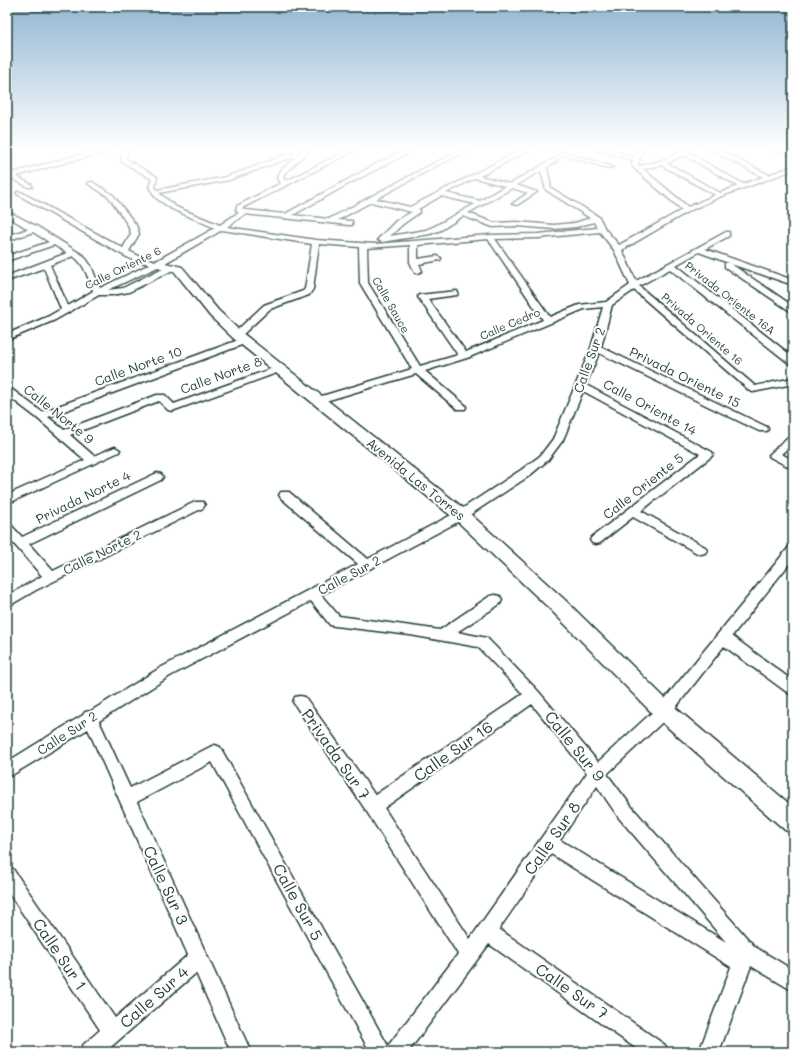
<svg xmlns="http://www.w3.org/2000/svg" width="800" height="1059" font-family="Mali,sans-serif">
	<rect width="100%" height="100%" fill="#fff"/>
	<filter id="ink" filterUnits="userSpaceOnUse"><feTurbulence type="fractalNoise" baseFrequency=".025" numOctaves="2"/><feDisplacementMap in="SourceGraphic" scale="8" xChannelSelector="R" yChannelSelector="G"/><feConvolveMatrix kernelMatrix="1 2 1 2 8 2 1 2 1" color-interpolation-filters="sRGB"/></filter>
	<g filter="url(#ink)">
		<g fill="none" stroke-linecap="round" stroke-linejoin="round">
			<!-- minor casing -->
			<g stroke="#1f3d34" stroke-width="3">
				<path id="minor" d="M102,149L105,150V152L16,176L32,185V187H28L9,177L7,178L8,174Z
					M122,149H128L126,159L157,177L155,187L157,190L226,177L289,154L300,153L304,149H311L284,174L283,178L286,181L350,149H358L242,208L245,210L285,214L378,163L407,149H416L350,183L293,215L329,219L434,163L463,149H472L438,165L376,199L410,207L523,149H531L480,176L510,184L553,159H557V161L547,167L551,188L599,217L605,229L619,245L682,210L635,169L632,165L633,160L593,149H605L634,157L639,149H646L640,156L638,165L639,166L660,161L688,149H694L693,151L689,153L743,184L763,177L709,149H717L769,175L793,166V170L722,196L689,211L622,250L636,281L726,232H729V236L705,249L793,280V285L731,264L793,306V313L725,267V263H729L699,252L676,265L793,357V365L790,364L670,269L639,286L755,386L793,378V384L753,392L750,391L634,290L612,305L601,347L767,427L768,429L767,431H759L599,353L586,385L712,452L713,454L712,456L641,511L705,547L707,550L705,553L701,554L697,553L633,517L600,543L596,544L592,543L590,540L592,537L700,454L583,391L563,440L548,460L529,476L465,518L321,595L339,616L440,630L490,596L495,595L500,596L502,600L500,604L457,632L487,638L538,691L598,762L659,706L789,547L793,546V559L732,636L793,681V695L788,693L724,646L669,716L607,774L631,806L755,947L793,970V991L751,966L719,1052H699L731,967L551,854L499,929L665,1045L668,1052H641L489,944L408,1052H370L212,762L137,802L251,1052H231L196,973L105,1052H80L83,1045L100,1030L7,890V866L13,869L115,1018L188,955L88,729L7,778V762L83,715L85,712L91,711L160,668L358,564L281,498L279,495L281,492H289L368,559L457,512L521,470L540,456L553,439L591,348L603,307L584,309L467,358L425,371L465,405L466,407L465,409H457L416,374L319,403L315,402L314,400L315,398L412,369L360,283L359,247L319,244L313,289L309,295L270,309L240,337H234L233,335L234,333L264,305L303,291L305,289L312,244L222,230L160,266L108,290L123,288L169,265H175V269L129,292L112,295H99L55,320L7,340V334L49,316L61,309L44,268L7,281V276L67,253L54,245L7,261V256L49,242L33,232L7,241V236L28,229L7,216V211L38,227L84,256L91,266L100,288L150,264L135,261L121,254L17,194V192H21L66,217L123,248L131,234L128,225L109,197L87,183L92,182L113,195L136,225L139,234L129,251L141,257L156,261L215,228L172,209L156,198L149,187L152,179L121,161ZM684,155L738,186L720,193L667,163ZM292,157H296L279,172L277,179L281,183L237,206L236,210L239,212L220,225L176,207L159,193L229,180ZM661,165L715,195L688,207L643,169ZM541,171L546,190L590,218L575,223L554,225L517,222L494,223L468,213L512,188L528,193L512,204L517,205L537,192L516,185ZM475,178L505,186L480,201L446,193ZM441,196L475,204L435,226L426,230L390,236L403,224L420,212V210L418,209ZM371,202L412,212L397,220L379,238L378,240L382,242L430,234L441,230L463,216L493,227L517,226L554,229L576,227L594,222L597,228L538,234L490,235L375,244L316,240L227,227L245,214L349,225H352V221L338,220ZM600,232L614,250L630,285L606,302L579,305L550,317L495,239L538,238ZM488,239L543,320L466,352L428,299L457,295L458,293L457,291L419,295L418,297L458,355L420,366L368,283L367,248L410,245V262L415,273H418L422,271L419,264L440,260L441,258L437,256L418,259V245ZM73,256C85,264 88,278 93,291L68,306L50,265ZM311,601L330,625L335,626L410,635L478,647L523,694L375,795L305,697L300,696L295,697L293,702L367,812L458,954L388,1046L220,747L215,745L210,747L130,788L99,721L170,676ZM532,704L587,773L470,939L384,808ZM597,786L619,818L726,942L560,840Z
					M543,149H554L613,167L608,168Z
					M773,149L793,151V155L774,150Z
					M244,338L249,341L247,343L48,417L64,430L157,395H165L174,404L276,367H282L284,369L282,371L172,411L168,410L159,401L70,435L94,456L115,447L120,450L119,452L7,504V495L85,460L37,418L7,395V387L10,388L42,412Z
					M793,435V444L781,454L793,460V469L770,457L769,455L789,436Z
					M157,473L161,474L163,477L161,480L29,544L53,571L195,502H203L205,505L203,508L36,590L7,607V596L42,576L7,536V524L11,525L22,537Z"/>
			</g>
			<!-- secondary casing -->
			<g stroke="#1f3d34" stroke-width="3">
				<path id="secondary" d="M157,261L182,267L218,310L241,332L467,511L565,600L671,704L793,807V833L785,830L657,718L551,610L455,519L233,338L210,316L174,271L153,266L151,264Z"/>
			</g>
			<!-- minor -->
			<use href="#minor" fill="#fff" fill-rule="evenodd"/>
			<!-- secondary -->
			<use href="#secondary" fill="#fff" fill-rule="evenodd"/>
		</g>
	</g>
	<!-- sky -->
	<linearGradient id="sky" x2="0" y2="1"><stop stop-color="#91b6d4"/><stop offset="0.5" stop-color="#fff"/><stop offset="1" stop-color="#fff" stop-opacity="0"/></linearGradient>
	<rect width="800" height="298" fill="url(#sky)"/>
	<g text-anchor="middle" stroke-width="4" stroke-linejoin="round" paint-order="stroke">
		<!-- far-street labels -->
		<g font-size="11" fill="#1f3d34" stroke="#fff">
			<text transform="translate(123 268) rotate(-26)" y="4">Calle Oriente 6</text>
			<text transform="translate(730 298) rotate(38)" y="4">Privada Oriente 16A</text>
			<text transform="translate(391 305) rotate(60)" y="4">Calle Sauce</text>
			<text transform="translate(510 324) rotate(-23)" y="4">Calle Cedro</text>
			<text transform="translate(702 329) rotate(41)" y="4">Privada Oriente 16</text>
		</g>
		<!-- street labels -->
		<g font-size="13" fill="#1f3d34" stroke="#fff">
			<text transform="translate(589 360) rotate(-70)" y="5">Calle Sur 2</text>
			<text transform="translate(138 366) rotate(-20)" y="5">Calle Norte 10</text>
			<text transform="translate(221 375) rotate(-20)" y="5">Calle Norte 8</text>
			<text transform="translate(685 377) rotate(26)" y="5">Privada Oriente 15</text>
			<text transform="translate(650 407) rotate(28)" y="5">Calle Oriente 14</text>
			<text transform="translate(59 414) rotate(39)" y="5">Calle Norte 9</text>
			<text transform="translate(416 479) rotate(39)" y="5">Avenida Las Torres</text>
			<text transform="translate(643 486) rotate(-38)" y="5">Calle Oriente 5</text>
			<text transform="translate(83 497) rotate(-26)" y="5">Privada Norte 4</text>
			<text transform="translate(102 552) rotate(-26)" y="5">Calle Norte 2</text>
			<text transform="translate(349 575) rotate(-28)" y="5">Calle Sur 2</text>
			<text transform="translate(67 733) rotate(-33)" y="5">Calle Sur 2</text>
		</g>
		<!-- near-street labels -->
		<g font-size="16" fill="#1f3d34" stroke="#fff">
			<text transform="translate(575 746) rotate(51)" y="6">Calle Sur 9</text>
			<text transform="translate(453 751) rotate(-35)" y="6">Calle Sur 16</text>
			<text transform="translate(336 754) rotate(55)" y="6">Privada Sur 7</text>
			<text transform="translate(552 838) rotate(-55)" y="6">Calle Sur 8</text>
			<text transform="translate(166 885) rotate(65)" y="6">Calle Sur 3</text>
			<text transform="translate(298 902) rotate(61)" y="6">Calle Sur 5</text>
			<text transform="translate(60 954) rotate(56)" y="6">Calle Sur 1</text>
			<text transform="translate(572 991) rotate(35)" y="6">Calle Sur 7</text>
			<text transform="translate(154 997) rotate(-41)" y="6">Calle Sur 4</text>
		</g>
	</g>
	<!-- margin -->
	<rect width="800" height="1059" fill="none" stroke="#fff" stroke-width="24"/>
	<rect x="12" y="12" width="776" height="1035" fill="none" stroke="#1f3d34" stroke-width="1.5" filter="url(#ink)"/>
</svg>
